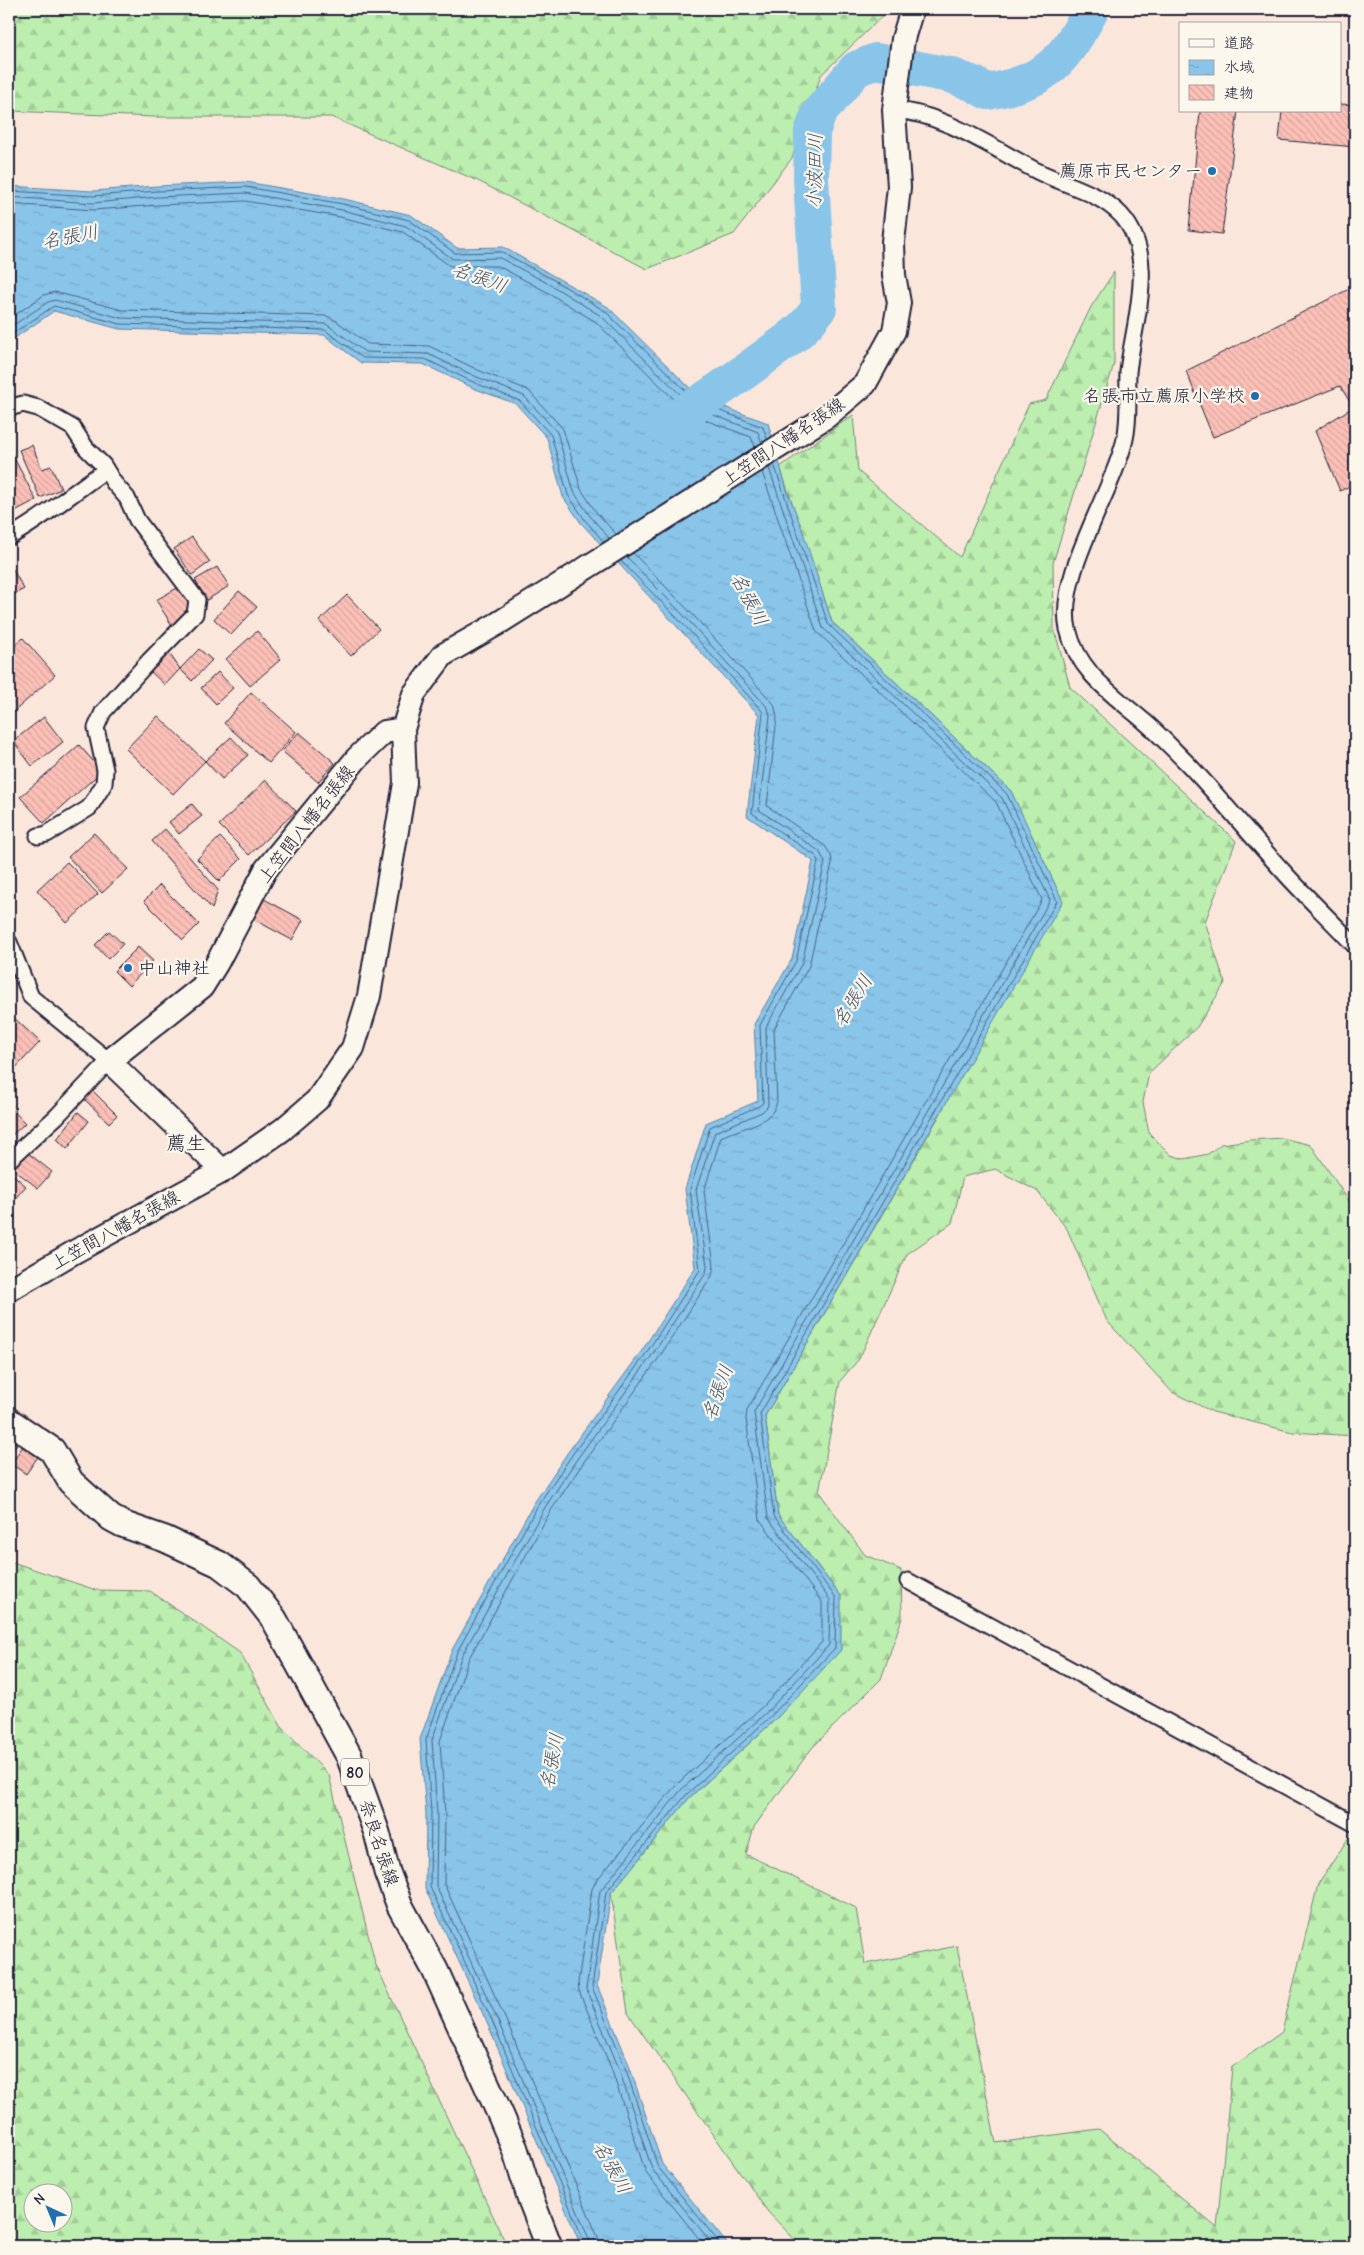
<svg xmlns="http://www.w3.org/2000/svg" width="1364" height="2255" font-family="'Comic Neue','Klee One',sans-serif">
	<defs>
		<pattern id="forest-firs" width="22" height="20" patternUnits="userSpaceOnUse" patternTransform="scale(1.25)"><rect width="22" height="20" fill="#bceeaf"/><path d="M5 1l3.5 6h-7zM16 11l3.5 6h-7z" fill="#a1cc97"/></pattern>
		<pattern id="water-ripples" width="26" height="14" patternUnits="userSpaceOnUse" patternTransform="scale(1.25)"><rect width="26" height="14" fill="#89c4e9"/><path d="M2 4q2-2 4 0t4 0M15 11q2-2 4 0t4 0" fill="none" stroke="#76a8c9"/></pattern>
		<pattern id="building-back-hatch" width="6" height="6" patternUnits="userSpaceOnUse" patternTransform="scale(1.25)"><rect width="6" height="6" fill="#fcc0b7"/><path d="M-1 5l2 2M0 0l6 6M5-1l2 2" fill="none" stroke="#d8a59e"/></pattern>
	</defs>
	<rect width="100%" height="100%" fill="#fbe6dc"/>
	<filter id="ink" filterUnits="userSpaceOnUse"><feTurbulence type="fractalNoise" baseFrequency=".02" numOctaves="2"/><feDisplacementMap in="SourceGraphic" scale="10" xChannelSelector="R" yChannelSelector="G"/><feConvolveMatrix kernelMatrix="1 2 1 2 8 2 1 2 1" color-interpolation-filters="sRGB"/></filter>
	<g filter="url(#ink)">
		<!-- forest -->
		<path fill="url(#forest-firs)" stroke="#6f8875" fill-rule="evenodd" d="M9,9H890L821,75L792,158L734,234L647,269L478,181L331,117H154L9,111Z
			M1114,272V364L1053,563L1054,628L1070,687L1236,841L1205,922L1225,983L1197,1027L1149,1073L1143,1102L1149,1133L1171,1155L1184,1159L1208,1154L1221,1144L1251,1140L1282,1138L1311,1145L1355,1210V1436L1292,1432L1213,1412L1172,1392L1107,1321L1067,1229L1037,1191L995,1169L963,1177L952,1223L907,1254L859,1359L840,1381L819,1492L865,1555L901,1570L902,1618L881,1679L812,1748L754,1827L746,1854L856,1908L865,1964L957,1946L996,2143L1099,2129L1217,2228L1232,2067L1282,2032L1318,1884L1355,1828V2246H801L768,2212L628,2013L611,1893L689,1798L776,1719L841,1596L778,1515L765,1416L941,1113L1011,791L832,622L780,467L853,415L858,471L960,557L1029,404L1046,400L1091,307Z
			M9,1561L96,1590L150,1591L191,1619L240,1653L281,1726L329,1775L375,1963L507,2246H9ZM32,2192H62V2222H32Z"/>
		<!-- water -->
		<path fill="url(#water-ripples)" stroke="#6083a3" d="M246,182L344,199L411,215L457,248L503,247L608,307L700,398L768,423L787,490L801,526L832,622L1011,791L1063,901L765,1416L778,1515L841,1596V1650L776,1719L689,1798L611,1893L597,1985L628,2062L662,2164L729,2246H581L488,2025L425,1888L426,1813L420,1739L452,1650L534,1503L568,1452L641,1352L695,1268L685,1189L706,1123L758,1101L754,1024L792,959L813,861L747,816L759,715L581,523L563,497L547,438L516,404L473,388L423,364L361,363L324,335L119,329L54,311L9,342V186L93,191L157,186Z"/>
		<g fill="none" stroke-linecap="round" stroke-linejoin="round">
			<!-- shore -->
			<path stroke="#4b6381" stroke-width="1" d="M9,191L93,196L158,191L246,187L343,204L409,220L455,253L502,252L554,280L605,311L697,402L763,427L767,439
				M9,197L93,203L158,197L245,193L342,210L406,226L453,259L500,258L551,285L601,316L693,407L758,432L762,443
				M9,204L94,210L158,205L245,201L340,217L403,232L450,266H498L547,292L596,322L689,414L751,437L755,447
				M9,319L44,295L55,292L122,310L327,316L335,320L368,344L429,346L480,371L528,390L563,429L581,489L596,512L616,534
				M9,328L48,302L55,300L121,318L326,324L365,352L428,354L477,377L524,396L557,432L574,492L590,516L609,538
				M9,336L54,306L120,324L325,330L363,358L425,359L475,383L520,401L551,435L568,495L585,520L604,542
				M586,2246L493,2023L430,1887L431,1813L426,1740L457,1652L538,1505L572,1455L645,1355L700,1270L690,1189L710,1127L759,1106L763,1103L760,1025L796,961L818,862L816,856L752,813L763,712L684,625L621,561
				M592,2246L498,2021L436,1886L437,1813L432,1740L462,1655L544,1509L577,1459L650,1358L706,1273L707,1266L696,1190L715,1132L762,1112L768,1106L766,1027L802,963L825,862L819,851L759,810L770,716L768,708L689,621L627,557
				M600,2246L598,2237L505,2018L444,1884L445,1813L440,1741L469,1658L550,1512L583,1463L656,1362L712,1276L714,1266L704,1191L721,1137C739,1128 774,1124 777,1101L774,1029L809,966L832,863L831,855L825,846L767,806L777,717L774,704L694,616L633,553
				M705,2246L646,2173L611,2068L579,1991L578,1982L592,1889L596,1881L676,1785L763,1706L822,1642V1602L760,1520L746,1419L747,1410L1042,900L996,802L816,631L762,472
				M714,2246L652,2169L618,2066L586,1989L600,1891L681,1790L768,1711L829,1645L830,1600L768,1518L754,1412L1050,900L1002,798L823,628L769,468
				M722,2246L658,2167L624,2064L592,1987L606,1892L686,1795L772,1715L835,1648L836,1598L774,1516L760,1414L1057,901L1007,794L828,624L774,464"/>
			<!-- river -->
			<path stroke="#89c4e9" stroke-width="36" d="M664,426C697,405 730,383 762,359C785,342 803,332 819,308L811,179L812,132L819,113L856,69L876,61L950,75L974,84L988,92C1049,81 1063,61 1092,9"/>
		</g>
		<!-- building -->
		<path fill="url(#building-back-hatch)" stroke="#22223b" d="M1340,104L1355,105V147L1279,140L1282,111H1340Z
			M1200,111H1238L1222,234L1189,230Z
			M1355,286V483L1340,491L1315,431L1353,407L1340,386L1213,437L1186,371Z
			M32,445L42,469L51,466L61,489L40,498L19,450Z
			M11,452L36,500L13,512L9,505V453Z
			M192,537L210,562L192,575L174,549Z
			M9,563L24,589L9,597Z
			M217,567L229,586L207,600L195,580Z
			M179,587L195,614L173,627L156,600Z
			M239,591L257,607L231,635L214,619Z
			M347,595L379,629L351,656L319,621Z
			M257,631L281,659L250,686L226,659Z
			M23,638L55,675L9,716V651Z
			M199,649L212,660L192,681L180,669Z
			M169,653L180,669L165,685L151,672Z
			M218,672L233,688L216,704L201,688Z
			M251,692L296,732L269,763L224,723Z
			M158,716L205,761L173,794L126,749Z
			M44,717L63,742L32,766L13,741Z
			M299,732L335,763L318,782L282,751Z
			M231,737L248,755L222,779L205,761Z
			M79,745L102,771L44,823L20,797Z
			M266,780L296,811L249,855L219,825Z
			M192,804L202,816L179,834L169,822Z
			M165,829L218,890L212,909L152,841Z
			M94,833L128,869L102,893L68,857Z
			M220,837L241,859L219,881L197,859Z
			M67,862L98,894L67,923L37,890Z
			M160,885L199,924L183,940L144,901Z
			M264,899L303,920L292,940L253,919Z
			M109,931L123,944L108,959L95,945Z
			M138,947L153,961L129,986L114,971Z
			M9,1013L40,1042L9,1075Z
			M88,1086L117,1115L109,1123L80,1095Z
			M9,1106L25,1123L9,1138Z
			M78,1112L89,1121L67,1149L57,1139Z
			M27,1152L52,1172L38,1188L13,1169Z
			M9,1171L26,1186L12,1202L9,1199Z
			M9,1431L22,1437L9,1455Z
			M27,1440L42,1451L26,1474L11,1464Z"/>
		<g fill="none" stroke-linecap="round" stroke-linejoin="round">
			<!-- minor casing -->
			<g stroke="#22223b" stroke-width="19">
				<path id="minor" d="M894,110C943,113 994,149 1037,171C1065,185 1099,192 1121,215C1159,257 1133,323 1128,372C1127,394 1130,417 1125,439C1113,492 1056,576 1068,629C1078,673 1114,695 1145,722C1159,734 1172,748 1185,761C1219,796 1249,834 1282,870C1305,896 1331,920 1355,946
					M9,408L23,404L38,408L73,428L86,448L103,465L114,483L127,498L137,520L197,600L195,614L149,661L103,712L96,728L105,770L104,784L89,808L47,834L38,836
					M9,537C44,518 73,492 106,470
					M9,942L31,997L109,1061L56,1117L9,1160
					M908,1581L1355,1824"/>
			</g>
			<!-- secondary casing -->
			<g stroke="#22223b" stroke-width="26">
				<path id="secondary" d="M223,1171L109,1061L202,987L217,963L266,869L357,758L384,732L403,729
					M9,1290L76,1251L223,1171L282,1130L317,1100L353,1048L369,996L405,783L403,729L414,694L443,655L497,624L826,417L865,384L894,331L899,303L894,275L893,242L899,187L894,110L903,39L912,9"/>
			</g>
			<!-- primary casing -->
			<g stroke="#22223b" stroke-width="29">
				<path id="primary" d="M9,1421L52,1450L71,1482L111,1518L122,1524L165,1539L219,1564L248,1586L274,1619L349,1756L377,1833L387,1872L400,1906L435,1970L501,2116L515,2149L531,2200L549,2246"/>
			</g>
			<!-- minor -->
			<use href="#minor" stroke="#fbf7ec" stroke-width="15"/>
			<!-- secondary -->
			<use href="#secondary" stroke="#fbf7ec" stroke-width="22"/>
			<!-- primary -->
			<use href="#primary" stroke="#fbf7ec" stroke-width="25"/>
		</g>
	</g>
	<!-- markers -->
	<g fill="#1f6fb2" stroke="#fbf7ec" stroke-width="2">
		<circle cx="1212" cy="171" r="5"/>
		<circle cx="1255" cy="396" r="5"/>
		<circle cx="128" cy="968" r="5"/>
	</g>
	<g text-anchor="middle" stroke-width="4.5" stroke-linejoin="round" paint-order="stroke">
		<!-- shield labels -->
		<rect fill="#fbf7ec" stroke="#636270" stroke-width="1" x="341" y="1758.5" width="28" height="27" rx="4"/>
		<g font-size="16" font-weight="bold" fill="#22223b">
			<text x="355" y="1778">80</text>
		</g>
		<!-- poi labels -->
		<g font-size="18" fill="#22223b" stroke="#fbf7ec" text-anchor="end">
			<text x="1202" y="177">薦原市民センター</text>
			<text x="1245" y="402">名張市立薦原小学校</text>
			<text x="138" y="974" text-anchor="start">中山神社</text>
		</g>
		<!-- street labels -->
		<g font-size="18" fill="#22223b" stroke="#fbf7ec">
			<text transform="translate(783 442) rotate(-34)" y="6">上笠間八幡名張線</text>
			<text transform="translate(306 824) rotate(-52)" y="6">上笠間八幡名張線</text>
			<text transform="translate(115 1230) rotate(-29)" y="6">上笠間八幡名張線</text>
			<text transform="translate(379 1843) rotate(72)" y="6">奈良名張線</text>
		</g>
		<!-- water labels -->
		<g font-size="19" font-style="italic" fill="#41536f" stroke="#fbf7ec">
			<text transform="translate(814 171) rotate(-89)" y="7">小波田川</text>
			<text transform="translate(70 236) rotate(-11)" y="7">名張川</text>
			<text transform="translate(480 277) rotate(20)" y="7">名張川</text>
			<text transform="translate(750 599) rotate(62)" y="7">名張川</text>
			<text transform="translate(852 1000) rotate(-58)" y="7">名張川</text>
			<text transform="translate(717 1392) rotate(-70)" y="7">名張川</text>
			<text transform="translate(551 1761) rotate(-79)" y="7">名張川</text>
			<text transform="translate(613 2167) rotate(61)" y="7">名張川</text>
		</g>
		<!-- quarter labels -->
		<g font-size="20" fill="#22223b" stroke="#fbf7ec">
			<text x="186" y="1150">薦生</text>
		</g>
	</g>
	<!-- margin -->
	<rect width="1364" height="2255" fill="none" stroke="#fbf7ec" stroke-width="30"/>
	<rect x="15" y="15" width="1334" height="2225" fill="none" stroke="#22223b" stroke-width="2" filter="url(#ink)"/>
	<!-- legend -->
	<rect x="1179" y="22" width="162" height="90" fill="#fbf7ec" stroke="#a4a2a5"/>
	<rect x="1189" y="39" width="25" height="8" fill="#fbf7ec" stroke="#a4a2a5"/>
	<text x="1224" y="48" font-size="15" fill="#22223b">道路</text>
	<rect x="1189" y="60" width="25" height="15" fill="url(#water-ripples)" stroke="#a4a2a5"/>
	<text x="1224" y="72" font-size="15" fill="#22223b">水域</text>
	<rect x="1189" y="85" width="25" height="15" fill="url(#building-back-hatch)" stroke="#a4a2a5"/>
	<text x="1224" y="98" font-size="15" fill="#22223b">建物</text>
	<!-- north arrow -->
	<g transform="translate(48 2208) rotate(316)"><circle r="24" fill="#fbf7ec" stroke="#a4a2a5"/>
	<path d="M0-4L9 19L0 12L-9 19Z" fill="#1f6fb2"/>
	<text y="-8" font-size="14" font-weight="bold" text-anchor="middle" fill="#22223b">N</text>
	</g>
</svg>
